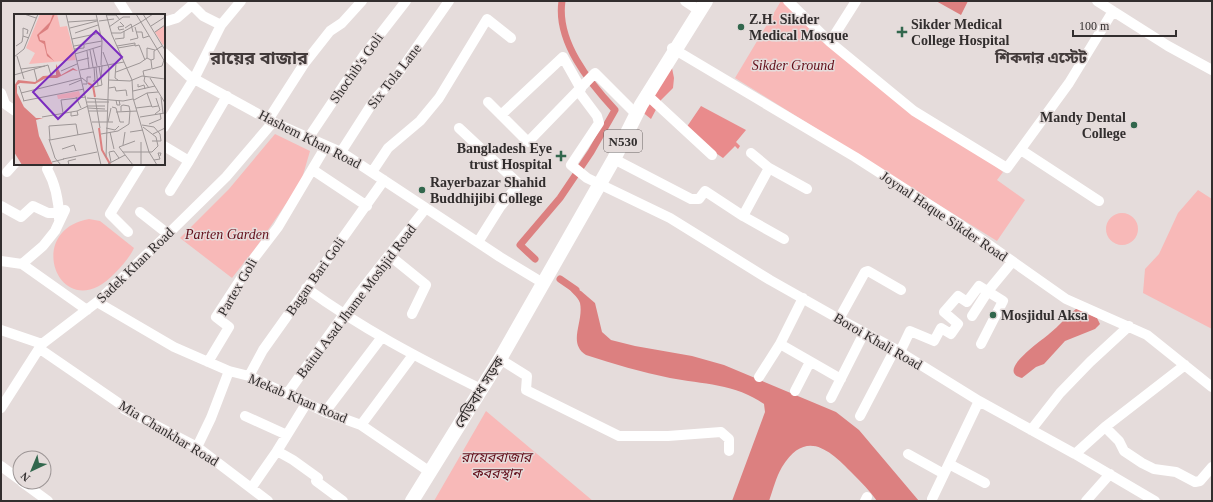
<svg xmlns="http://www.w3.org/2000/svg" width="1213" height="502" font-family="'Times New Roman','Noto Sans Bengali',serif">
	<rect width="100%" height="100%" fill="#e5dcdb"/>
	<!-- green -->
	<path fill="#f8b9b8" d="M781,1H784L816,32L1003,172L997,180L1025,200L997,241L735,78Z
		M275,134L310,151L301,182L257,246L232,278L180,238L229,189Z
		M1198,190L1212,199V329L1143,293L1145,269L1159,254L1178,213Z
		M1106 229a16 16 0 1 1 32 0a16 16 0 1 1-32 0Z
		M89,219L100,221L134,248C130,257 122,266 115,273C62,330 21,231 89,219Z
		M486,411L593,501H434Z"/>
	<!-- forest -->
	<path fill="#e98b8c" d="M670,58L674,78L673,88L661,100L651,119L641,111Z
		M701,106L746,130L736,142L740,146L738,149L735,146L723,158L684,131Z"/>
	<!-- water -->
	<path fill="#dc8080" d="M936,1H968L961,15Z
		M568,285L581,291L595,303L602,332L611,340L635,346L692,356L724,365L836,412L859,430L919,501H877C870,491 861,482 853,474C830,450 806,428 782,467C776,477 773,490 769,501H732L765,412L764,404C736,384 702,384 670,378C642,372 613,364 586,355C567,343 584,322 580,303C578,296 569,292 568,285Z
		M1077,308L1097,318L1100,324L1095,329L1065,341L1044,364L1036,367L1022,378C994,372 1044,339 1049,334C1059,326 1067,316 1077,308Z"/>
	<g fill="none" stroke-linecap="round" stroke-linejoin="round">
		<!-- canal -->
		<path stroke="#dc8080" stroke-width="7" d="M535,259L520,245L560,198L591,152L615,110C589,82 556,41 562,1
			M560,279L576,290"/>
		<!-- minor -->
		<path stroke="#fff" stroke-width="10" d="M119,1L128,15
			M685,1L700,11
			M788,1L830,42L914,111L1007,168L1069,83L1113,11
			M1097,1L1168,46L1212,70
			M164,22L177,18L192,5L203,16L221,25
			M830,42L856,1
			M672,48L855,157L961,225L1066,299L1147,335L1212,387
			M164,53L189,76L273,122L341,152L500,257L543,283
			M579,92L597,116L599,123L571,165L587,178L670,218L770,280L839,319L895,349L979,401L1075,454L1155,501
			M1,93L5,104L15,111
			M646,94L712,155
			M488,102L528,142L595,73L636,114
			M501,115L563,57L581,89
			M268,120L304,64L330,31L342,23L362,1
			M164,127L194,79L221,25L241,1
			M459,128L519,184L500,207L478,242
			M309,137L364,55L406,1
			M164,146L189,161L227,96
			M1021,150L1099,201
			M341,152L375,99L398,74L449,1
			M751,153L769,168L807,189
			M614,159L691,199H699L705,191L743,216L784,239
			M49,164L47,169C56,185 59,201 59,219
			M313,170L367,206
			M7,172L15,163
			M372,172L388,148L420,121L439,98L487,19L511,38
			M170,191L189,161
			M1,206L21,217L33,206L48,213H59
			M65,210L55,231L43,246L22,264L87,310
			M140,212L168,234
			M743,216L769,168
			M128,232L110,214L141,164
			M389,255L426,285L412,314
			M1,261L22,264
			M306,288C361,328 420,359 481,389
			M97,302L174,347L229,371L249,376L325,412L361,425L430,472
			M972,316L988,291L1012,262
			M839,319L865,272L868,271L901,290
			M1,330L42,344
			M780,344L841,379
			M40,349L123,406L124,409L197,447L268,501
			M900,352L910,331L934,341L941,328L951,334L958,324L944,312L958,296L967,302L979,286L1003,301L981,344
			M500,359L527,376L526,390L619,436H668L721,432L729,439V451
			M208,362L229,327L216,317L255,257L278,227L326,146
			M249,376L263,350L384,180
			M759,377L780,344L803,298
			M795,391L810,362
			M287,394L359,293L426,208
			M831,398L864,333
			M1,408L42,344L97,302L168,234L226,177L273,122
			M325,412L382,337
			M245,416L287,435
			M860,416L895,349
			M361,425L413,355
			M1105,427L1119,441L1124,451L1142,463L1154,469L1176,472L1195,482L1200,481L1212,467
			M1031,430L1060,393L1090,362L1129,326
			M197,447L211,418L229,371
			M277,451L306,404
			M908,454L944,474
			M1075,454L1105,427L1185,365
			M949,464L985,483
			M1,466L20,480
			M22,482L48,501
			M252,487L277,451L293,460L318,478L316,481L343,501
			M932,499L979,401
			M865,501L867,497
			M1086,501L1110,474"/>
		<!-- highway -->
		<path stroke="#fff" stroke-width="14" d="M412,501L500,359L614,159L641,105L706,1"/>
	</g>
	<!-- markers -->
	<g fill="#32674d" stroke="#e5dcdb" stroke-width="1.5">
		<circle cx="741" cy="27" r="4"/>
		<path d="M900 26h4v4h4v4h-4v4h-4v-4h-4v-4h4z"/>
		<circle cx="1134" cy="125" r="4"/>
		<path d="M559 150h4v4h4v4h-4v4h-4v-4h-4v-4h4z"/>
		<circle cx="422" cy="190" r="4"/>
		<circle cx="993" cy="315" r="4"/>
	</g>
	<g text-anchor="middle" stroke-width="3" stroke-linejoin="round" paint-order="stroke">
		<!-- shield labels -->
		<rect fill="#e5dcdb" stroke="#686262" stroke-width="1" x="604" y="130" width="38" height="22" rx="3"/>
		<g font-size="13" font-weight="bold" fill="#322e2e">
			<text x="623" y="146">N530</text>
		</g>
		<!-- poi labels -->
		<g font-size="14" font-weight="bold" fill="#322e2e" stroke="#e5dcdb" text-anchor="start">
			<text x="749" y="24">Z.H. Sikder<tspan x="749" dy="16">Medical Mosque</tspan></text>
			<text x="911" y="29">Sikder Medical<tspan x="911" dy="16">College Hospital</tspan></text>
			<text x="1126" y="122" text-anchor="end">Mandy Dental<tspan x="1126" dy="16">College</tspan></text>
			<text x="552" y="153" text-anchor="end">Bangladesh Eye<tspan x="552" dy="16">trust Hospital</tspan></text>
			<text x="430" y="187">Rayerbazar Shahid<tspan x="430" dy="16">Buddhijibi College</tspan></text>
			<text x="1001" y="320">Mosjidul Aksa</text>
		</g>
		<!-- park labels -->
		<g font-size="14" font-style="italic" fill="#620e1a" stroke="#e5dcdb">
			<text x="793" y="70">Sikder Ground</text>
			<text x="227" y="239">Parten Garden</text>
			<text x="496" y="462">রায়েরবাজার<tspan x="496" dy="16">কবরস্থান</tspan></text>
		</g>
		<!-- street labels -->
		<g font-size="14" fill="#322e2e" stroke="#e5dcdb">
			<text transform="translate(356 68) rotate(-55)" y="5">Shochib's Goli</text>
			<text transform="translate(394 76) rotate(-52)" y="5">Six Tola Lane</text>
			<text transform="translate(310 139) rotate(27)" y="5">Hashem Khan Road</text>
			<text transform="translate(944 216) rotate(34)" y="5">Joynal Haque Sikder Road</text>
			<text transform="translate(135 265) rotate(-44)" y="5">Sadek Khan Road</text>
			<text transform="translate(315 276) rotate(-55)" y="5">Bagan Bari Goli</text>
			<text transform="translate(237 287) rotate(-60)" y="5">Partex Goli</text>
			<text transform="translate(356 301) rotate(-53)" y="5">Baitul Asad Jhame Moshjid Road</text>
			<text transform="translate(878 341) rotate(30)" y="5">Boroi Khali Road</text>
			<text transform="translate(479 392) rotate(-58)" y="5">বেড়িবাধ সড়ক</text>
			<text transform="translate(298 398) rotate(23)" y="5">Mekab Khan Road</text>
			<text transform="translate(169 433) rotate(31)" y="5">Mia Chankhar Road</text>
		</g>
		<!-- neighbourhood labels -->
		<g font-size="15" font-weight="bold" fill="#433b3b" stroke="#e5dcdb">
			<text x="1041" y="63">শিকদার এস্টেট</text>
		</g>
		<!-- district labels -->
		<g font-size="18" font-weight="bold" fill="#433b3b" stroke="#e5dcdb">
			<text x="259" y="64">রায়ের বাজার</text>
		</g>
	</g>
	<!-- overview -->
	<g transform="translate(14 14)">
		<rect width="151" height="151" fill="#e5dcdb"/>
		<path d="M26,0H43L46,13L53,12L62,46L15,50L21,39L12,34ZM151,11V29L149,31L141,18ZM65,77L67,83L44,85L43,81Z" fill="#f8b9b8"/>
		<path d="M39,0H41L34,15L25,21L26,26L31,27L33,39L40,47L33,42L30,30L25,27L23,21L36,8ZM42,50L47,61L59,54L64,57L59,56L43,64H32L21,70L6,69L3,71V79L10,93L22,104H29L22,106L25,122L39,151H8L0,138V72L4,66L21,68L29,62L42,61Z" fill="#dc8080"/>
		<path fill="none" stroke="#dc8080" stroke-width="2" d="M74,69L79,72L81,83M85,114L88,136L96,150"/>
		<path fill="none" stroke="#9d9696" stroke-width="1" d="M10,0L22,4M52,0L87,151M82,0L88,27L87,51M92,0L98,21L118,66L119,84L135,138L143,151M122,0L151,48M129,0L151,36M92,1H102L106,6M85,7L100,5M54,8L83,6M106,8L110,12L104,13L105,16L110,15M127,8L139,0M137,12L151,3M95,13L109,3H116M56,14L83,7M111,14L117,10L119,18M122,18H128L129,24L135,22M141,18L151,11M61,19L84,11M97,19H107L127,8M9,22V14L14,16L13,20M58,25L86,19M101,25L110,24V17M116,26L124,24L121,13M2,32L8,28L9,22L15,24M60,32L88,27M103,32L121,29V32L125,31L131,46M104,34L121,31M60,35L70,34V31M79,35L83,52M76,36L79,53M73,37L75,54M89,38L95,54L92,143M61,40L87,32M3,42L10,65M0,43L10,35L24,0M133,44L137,46L138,55L148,52L150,46M137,46L140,45V37L148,32M63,47L75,44M102,49L101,64L104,66M82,53L84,72M7,55L31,52M20,55L23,67M66,56L110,48M47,57L63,50M102,58L126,49L133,44V34L141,36M0,61L34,51L37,61M130,62L129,57L137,55M131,62L130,67L135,74M87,64L88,51M136,64L151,89M95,66L116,67L128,62L151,65M79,67H81L80,53M69,70H73V63H77M124,70V73L130,71L131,75M55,71L67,66M5,72L10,87M80,73L88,71L85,52M95,74L101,73L102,77L112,76L113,82M119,77L141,72M7,79L68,64L73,68M133,79L138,93L144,92M62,83L67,94M147,83L149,99M73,84L109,87L119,85M81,84L86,114M102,86L103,91H106L105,86M120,86L133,79L144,78M9,87L70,75M73,88H95M98,93L102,94L106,108H110M74,94L91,95M122,94L138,92M75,97H93M107,97V92L109,91L115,92L116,97M57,98V102L64,101L63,97M102,98L123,97M49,99L47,86L72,83M141,100L146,96L142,84M28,103L63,97L74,92H91M126,103L151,99M78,108H99M94,108L97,94M135,110L147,105L146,99M128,111L140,113L146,120L147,127H138M92,114L101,116L105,112M96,118L100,135M116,118L129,116M87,120L104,117L115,110L116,97M139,120L151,114M64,121L62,110L35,112L36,126L79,118M35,125L41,144L47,151M127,128V151M109,131L111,118M48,135L60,131L62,137M109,138H138L144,132L142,123L129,113M49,145L83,138M140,146L146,145L144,139H147L146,142M38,148L50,145M97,148L95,138L100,137L105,144M94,150L111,141M55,151L54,147L62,145M119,151L105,133L121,127"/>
		<path fill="#7b2cbf" fill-opacity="0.15" stroke="#7b2cbf" stroke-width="2" d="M82,17L108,43L44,105L19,78Z"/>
		<rect width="151" height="151" fill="none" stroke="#322e2e" stroke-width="2"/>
	</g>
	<!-- border -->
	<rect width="1213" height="502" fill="none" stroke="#322e2e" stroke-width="4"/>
	<!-- north arrow -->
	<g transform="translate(32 470) rotate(224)"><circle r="19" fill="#e5dcdb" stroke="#9d9696"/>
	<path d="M0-3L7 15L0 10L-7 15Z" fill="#32674d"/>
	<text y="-6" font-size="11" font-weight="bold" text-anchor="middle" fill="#322e2e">N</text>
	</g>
	<!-- scale -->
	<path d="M1073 30v6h103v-6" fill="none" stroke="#322e2e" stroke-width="2"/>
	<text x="1079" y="30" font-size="12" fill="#322e2e" stroke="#e5dcdb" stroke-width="3" paint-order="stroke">100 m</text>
</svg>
